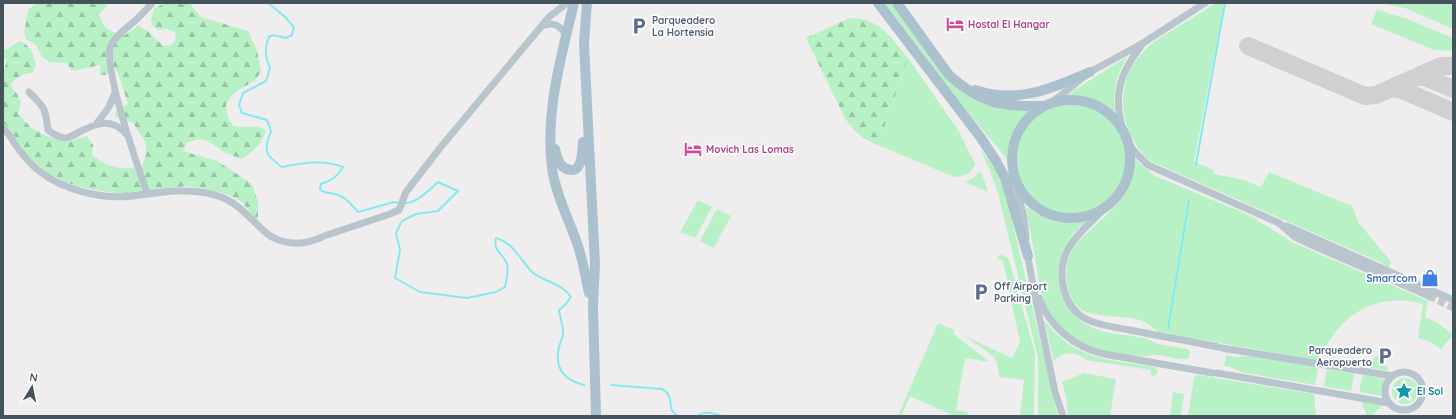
<svg xmlns="http://www.w3.org/2000/svg" width="1456" height="419" font-family="Quicksand,sans-serif">
	<defs>
		<pattern id="forest-firs" width="22" height="20" patternUnits="userSpaceOnUse"><rect width="22" height="20" fill="#b9f1c6"/><path d="M5 1l3.5 6h-7zM16 11l3.5 6h-7z" fill="#98c6a4"/></pattern>
	</defs>
	<rect width="100%" height="100%" fill="#f0edee"/>
	<!-- grass -->
	<path fill="#b9f1c6" d="M884,3H891L949,81C975,105 998,112 1034,109C1017,122 1009,138 1007,159L944,84L921,50Z
		M1216,3H1224L1194,162L1214,170V174L1244,180L1261,187L1269,172L1352,206L1358,222L1391,262L1389,268L1382,263L1150,161C1118,131 1112,82 1145,50C1153,41 1164,35 1175,29C1188,20 1202,12 1216,3Z
		M1380,3H1453V29L1405,8Z
		M1377,10L1405,18L1453,38V51L1434,50L1371,24Z
		M1128,56C1117,73 1112,91 1115,112C1099,101 1084,95 1065,96Z
		M908,58L958,130L975,164C973,173 963,177 954,177L878,145Z
		M1016 160a55 55 0 1 1 110 0a55 55 0 1 1-110 0Z
		M980,149C994,164 1001,180 1007,199L1058,416H1038V358L998,193L991,173Z
		M1134,158L1143,166L1155,176L1249,215L1292,242L1428,301L1425,317L1438,323L1453,335L1441,349L1430,342L1418,338L1423,304C1376,291 1336,316 1320,361L1158,332C1153,328 1146,322 1140,320C1124,316 1101,317 1086,312C1066,304 1064,276 1068,259C1071,247 1082,238 1090,230C1114,209 1134,192 1134,158Z
		M980,171L985,182L988,192L965,182L973,178Z
		M698,200L712,207L695,238L680,232Z
		M1026,206C1044,221 1065,226 1087,221C1071,233 1059,250 1058,272C1058,299 1075,324 1102,331C1115,335 1130,335 1144,338C1149,339 1153,342 1158,344C1167,346 1178,347 1188,349L1190,352L1189,358C1183,362 1165,355 1157,355C1151,354 1145,357 1139,356C1093,351 1056,341 1041,293Z
		M717,209L731,216L714,248L700,241Z
		M1000,254L1008,258L1009,260L1035,353L1034,416H1020L1024,380L999,377L997,363L993,356L963,335L1012,358L1020,342L1003,261L997,258Z
		M1044,320C1076,361 1107,359 1155,367L1158,372L1154,376L1151,375V370L1086,360C1076,351 1064,351 1054,361Z
		M938,323L954,330V334L958,338L990,362L965,358L956,410L968,412V416H954L910,396L901,416H898Z
		M1380,353L1389,371L1366,367L1370,362Z
		M1226,355L1236,357L1249,356L1318,367L1315,385L1240,372L1233,368L1224,366Z
		M1327,369L1354,374L1351,391L1324,386Z
		M1084,373L1116,379L1110,416H1068L1066,397L1062,382Z
		M1197,375L1314,394L1316,416H1188L1194,378Z
		M1363,375L1385,379L1383,387L1382,396L1360,392V386Z
		M1392 391a13 13 0 1 1 26 0a13 13 0 1 1-26 0Z
		M1173,392L1184,394L1181,416H1170Z
		M1361,401L1383,405L1371,416H1367Z"/>
	<!-- forest -->
	<path fill="url(#forest-firs)" d="M36,3H107V6L99,14C104,30 108,30 123,36L138,26L148,31L163,46L171,45L175,41L176,33L167,29L158,30L152,25L151,19L154,9L164,3H187L191,5L201,17L248,31L257,50L261,72L254,81L235,92L226,104L227,115L233,126C247,129 255,124 266,130C262,145 253,152 241,159L224,152L210,142L199,139L187,143L183,151L217,161L252,184L258,202V218L256,220L242,202L229,195L211,190L186,186L129,194L114,193L80,187L66,182L48,173L36,163L26,154L8,127L3,123V72L6,64V59L3,56V49H7L20,41C31,46 34,55 36,66L32,73C21,73 17,78 10,85L17,94L21,103L18,113L31,128L49,137L67,142L87,136L93,145L92,155C110,168 120,171 142,166L146,155V143L133,123L115,117L117,108L128,104L118,73L115,68L105,75H99L101,65C91,66 82,71 71,70L67,63L50,62L42,57L36,45L26,39L24,33L28,10Z
		M850,18C879,17 892,39 908,58L878,145C862,139 855,133 845,118L806,38Z"/>
	<g fill="none" stroke-linecap="round" stroke-linejoin="round">
		<!-- stream -->
		<path stroke="#83eaf0" stroke-width="2" d="M268,3L284,16L294,27L292,35L286,38L273,35L269,37C264,47 265,57 270,68L266,81L243,93L239,105L242,113L267,120L271,131C263,151 265,155 282,167C301,163 325,159 343,167C337,177 332,180 321,184L320,190C326,194 329,192 335,194C345,196 352,205 358,212L394,202L399,203
			M1196,164L1225,3
			M404,203C415,205 430,189 438,182L458,191L438,211L416,214L402,221L396,233L400,250L395,278L420,292L467,298L496,292L505,287C506,280 509,272 507,264C504,254 492,251 496,238C512,242 521,260 532,272C544,282 562,283 571,297L565,305L559,310C560,318 564,328 563,335C562,339 560,343 559,347C554,368 564,380 584,385
			M1168,329L1189,200
			M611,385L662,389C677,397 664,410 679,416
			M697,416C706,410 712,413 722,416"/>
		<!-- taxiway -->
		<path stroke="#d0d0d3" stroke-width="18" d="M1248,46L1365,96L1376,95L1441,66H1453
			M1417,77H1425L1453,89
			M1393,88L1402,90L1453,112"/>
		<!-- minor-tunnel -->
		<path stroke="#c5c7ca" stroke-width="7" stroke-dasharray="7 3.5" stroke-linecap="butt" d="M1429,296L1453,308"/>
		<!-- minor -->
		<path stroke="#b8c5cc" stroke-width="7" d="M542,26C554,21 560,26 566,35
			M29,92C45,108 45,107 48,130C53,134 58,137 65,138C70,138 75,134 79,132C97,123 112,117 127,135
			M1051,103L1090,72L1143,43L1205,3
			M97,123L109,107L115,93
			M3,128C9,133 12,140 17,147C23,155 30,164 38,170C61,189 101,200 132,196C158,193 182,188 207,193C236,199 244,213 264,231C273,240 288,244 301,243C309,243 319,238 327,235C348,228 369,221 390,214L399,210L406,192L440,148L549,17L567,3
			M1123,130C1113,96 1119,74 1141,46
			M1128,142L1135,152L1148,165L1279,223L1295,237L1314,246L1429,296
			M1016,183L1024,218L1026,238
			M147,193C138,167 102,66 111,45C116,34 131,25 139,17C144,12 148,8 152,3
			M1105,208C1094,220 1076,234 1068,249C1056,272 1062,306 1086,319C1099,326 1116,327 1130,330C1159,336 1189,341 1218,347
			M1287,226L1453,300
			M1027,252L1035,296L1055,392L1063,416
			M1039,298C1050,327 1074,347 1104,354L1213,373
			M1222,348L1393,376
			M1385 391a19 19 0 1 1 38 0a19 19 0 1 1-38 0Z
			M1217,373L1389,403"/>
		<!-- primary -->
		<path stroke="#abc2ce" stroke-width="10" d="M574,3C561,57 545,112 552,168C555,192 569,220 577,243C583,259 585,276 589,293
			M587,3L584,43L595,264L593,306L596,416
			M878,3L981,138L996,161L1005,178L1028,256
			M897,3L949,75C981,104 1002,107 1044,106
			M975,90C1019,104 1050,89 1090,72
			M1012 159a59 59 0 1 1 118 0a59 59 0 1 1-118 0Z
			M555,149C557,158 560,170 572,170C575,170 578,168 579,165C583,159 582,149 583,142"/>
	</g>
	<!-- icons -->
	<defs>
		<g id="hotel-bare" transform="scale(1.38)"><path d="M-6-4.5h1.5V1H6V5H4.5V3h-9V5H-6ZM-4 0a1.8 1.8 0 1 1 3.6 0ZM.5 0V-2.5h3Q6-2.5 6 0Z" fill="#d1479c" stroke="#fff" stroke-width="2.5" paint-order="stroke"/></g>
		<g id="parking-bare" transform="scale(1.38)"><path d="M-3.5-5.5H1a3.5 3.5 0 0 1 0 7H-1V5.5H-3.5ZM-1-3.4V-.6H.8a1.4 1.4 0 0 0 0-2.8Z" fill="#5c6f8a" stroke="#fff" stroke-width="2.5" paint-order="stroke"/></g>
		<g id="shop-bare" transform="scale(1.38)"><path d="M-5-2.5h2.3a2.7 3.5 0 0 1 5.4 0H5L5.5 6h-11ZM-1.5-2.5h3a1.5 2.3 0 0 0-3 0Z" fill="#3f7fe0" stroke="#fff" stroke-width="2.5" paint-order="stroke"/></g>
		<g id="sight-bare" transform="scale(1.38)"><path d="M0-6L1.8-2.2L6-1.7L2.9 1.2L3.7 5.4L0 3.3L-3.7 5.4L-2.9 1.2L-6-1.7L-1.8-2.2Z" fill="#0f9aa8" stroke="#fff" stroke-width="2.5" paint-order="stroke"/></g>
	</defs>
	<g fill-rule="evenodd">
		<use href="#hotel-bare" x="955" y="24"/>
		<use href="#parking-bare" x="639" y="26"/>
		<use href="#hotel-bare" x="693" y="149"/>
		<use href="#shop-bare" x="1430" y="278"/>
		<use href="#parking-bare" x="981" y="292"/>
		<use href="#parking-bare" x="1385" y="356"/>
		<use href="#sight-bare" x="1404" y="391"/>
	</g>
	<g text-anchor="middle" stroke-width="3.5" stroke-linejoin="round" paint-order="stroke">
		<!-- service labels -->
		<g font-size="10" font-weight="bold" fill="#4e5e75" stroke="#fff" text-anchor="start">
			<text x="652" y="24">Parqueadero<tspan x="652" dy="12">La Hortensia</tspan></text>
			<text x="994" y="290">Off Airport<tspan x="994" dy="12">Parking</tspan></text>
			<text x="1372" y="354" text-anchor="end">Parqueadero<tspan x="1372" dy="12">Aeropuerto</tspan></text>
		</g>
		<!-- hotel labels -->
		<g font-size="10" font-weight="bold" fill="#b23c85" stroke="#fff" text-anchor="start">
			<text x="968" y="28">Hostal El Hangar</text>
			<text x="706" y="153">Movich Las Lomas</text>
		</g>
		<!-- shop labels -->
		<g font-size="10" font-weight="bold" fill="#366cbe" stroke="#fff" text-anchor="end">
			<text x="1417" y="282">Smartcom</text>
		</g>
		<!-- culture labels -->
		<g font-size="10" font-weight="bold" fill="#0d838f" stroke="#fff" text-anchor="start">
			<text x="1417" y="395">El Sol</text>
		</g>
	</g>
	<!-- border -->
	<rect width="1456" height="419" fill="none" stroke="#45545c" stroke-width="8"/>
	<!-- north arrow -->
	<g transform="translate(32 387) rotate(10)" stroke="#ffffff" stroke-width="3" paint-order="stroke">
	<path d="M0-3L7 15L0 10L-7 15Z" fill="#45545c"/>
	<text y="-6" font-size="11" font-weight="bold" text-anchor="middle" fill="#45545c">N</text>
	</g>
</svg>
